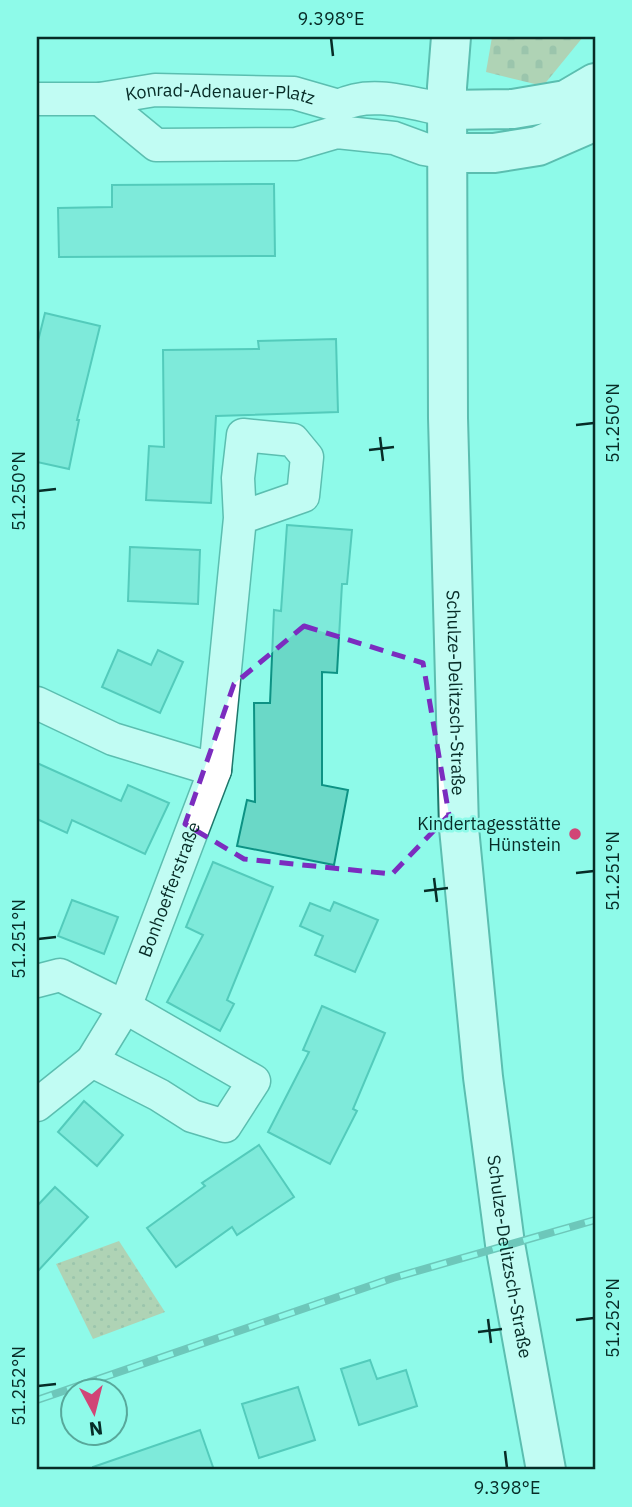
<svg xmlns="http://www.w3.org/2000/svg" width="632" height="1507" font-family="'IBM Plex Sans',sans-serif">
	<defs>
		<pattern id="grass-dots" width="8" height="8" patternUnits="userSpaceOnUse" patternTransform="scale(1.75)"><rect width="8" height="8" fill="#d7a477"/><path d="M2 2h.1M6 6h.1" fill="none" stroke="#ac8662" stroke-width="1.8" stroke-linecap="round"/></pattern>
		<pattern id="cemetery-stones" width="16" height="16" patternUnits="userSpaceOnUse" patternTransform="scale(1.75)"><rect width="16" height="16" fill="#d7a477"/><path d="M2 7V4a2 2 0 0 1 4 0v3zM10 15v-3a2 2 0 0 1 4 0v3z" fill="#ac8662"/></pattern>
	</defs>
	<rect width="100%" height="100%" fill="#8efae9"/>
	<!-- grass -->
	<path fill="url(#grass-dots)" d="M119,1241L165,1312L93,1339L56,1264Z"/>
	<!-- cemetery -->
	<path fill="url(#cemetery-stones)" d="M492,37H583L543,86L486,72Z"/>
	<!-- building -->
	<path fill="#6ad8c7" stroke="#0d9284" stroke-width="2" d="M274,184L275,256L59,257L58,208L112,207V185Z
		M45,313L100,326L77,420H79L69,469L37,462V345Z
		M336,339L338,412L216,416L211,503L146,500L149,446L164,447L163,350L259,349L258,341Z
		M287,525L352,530L347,584H342L337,673L322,672V785L348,790L334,865L237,846L247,800L255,802L254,703H270L274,610L281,611Z
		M130,547L200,550L198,604L128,601Z
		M118,650L151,665L158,650L183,662L160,713L102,687Z
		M37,763L121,801L128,785L169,803L145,854L72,820L67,833L37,819Z
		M213,862L273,887L227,1000L234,1004L220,1031L167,1002L203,935L186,927Z
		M72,900L118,917L104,954L58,936Z
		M334,902L378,920L355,972L315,955L323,936L300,926L310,903L330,911Z
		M322,1006L385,1033L353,1109L357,1111L330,1164L268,1132L309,1052L303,1050Z
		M84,1101L123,1135L97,1166L58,1132Z
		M259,1145L294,1197L237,1235L232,1227L176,1267L147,1228L205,1186L202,1183Z
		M55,1187L88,1217L37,1272V1206Z
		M370,1360L377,1379L406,1370L417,1406L359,1425L341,1369Z
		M298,1387L315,1440L259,1458L242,1404Z
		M200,1430L214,1470H93V1467Z"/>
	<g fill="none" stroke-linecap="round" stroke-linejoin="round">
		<!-- minor casing -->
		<g stroke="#1d776b" stroke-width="35">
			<g id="minor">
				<path id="s1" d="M37,99H100L155,90L294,93L339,106C371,89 413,104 447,110"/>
				<path d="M100,99L156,145L296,144L337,132L394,138L424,149L448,153"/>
				<path d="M37,703L113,739L215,770"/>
				<path d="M37,981L60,975L125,1007L254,1081L225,1126L192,1116L159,1095L92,1061L37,1105"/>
				<path id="s2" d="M92,1061L125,1007L215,770L240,518L303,496L307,457L293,440L243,435L238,478L240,518"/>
			</g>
		</g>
		<!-- tertiary casing -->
		<g stroke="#1d776b" stroke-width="42">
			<path id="tertiary" d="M447,110L513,109L566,100L595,83
				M448,153H494L538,146L584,126L595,107"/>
		</g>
		<!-- secondary casing -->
		<g stroke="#1d776b" stroke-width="42">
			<g id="secondary">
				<path id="s3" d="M451,37L447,87L448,418L459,828L483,1077L505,1244L546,1470"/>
			</g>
		</g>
		<!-- minor -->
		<use href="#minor" stroke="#fff" stroke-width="32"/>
		<!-- tertiary -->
		<use href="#tertiary" stroke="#fff" stroke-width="38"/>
		<!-- secondary -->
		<use href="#secondary" stroke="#fff" stroke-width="38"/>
		<!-- rail casing -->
		<g stroke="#468b81" stroke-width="8">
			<path id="rail" d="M37,1400L393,1278L595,1220"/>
		</g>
		<!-- rail -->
		<use href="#rail" stroke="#8efae9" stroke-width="5" stroke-dasharray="16" stroke-linecap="butt"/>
	</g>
	<!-- marked area -->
	<path d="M0 0H632V1507H0ZM304,626L423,663L449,815L392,874L244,859L185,824L234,684Z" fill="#8efae9" fill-opacity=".55" fill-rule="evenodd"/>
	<path fill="none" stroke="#7b2cbf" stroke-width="5" stroke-dasharray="14 9" stroke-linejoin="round" d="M304,626L423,663L449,815L392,874L244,859L185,824L234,684Z"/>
	<!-- ticks -->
	<path fill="none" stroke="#072c27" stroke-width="2.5" d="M331,38L333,56M576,425L594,423M380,437L383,461M369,450L394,447M38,491L56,489M576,873L594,871M434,878L437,902M424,891L448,888M38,939L56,937M488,1319L491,1343M576,1320L594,1318M478,1332L502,1329M38,1386L56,1384M505,1451L507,1468"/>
	<!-- markers -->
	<circle fill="#d14576" stroke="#8efae9" stroke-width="2.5" cx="575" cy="834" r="7"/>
	<g text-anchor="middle" stroke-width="5" stroke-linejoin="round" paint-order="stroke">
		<!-- street labels -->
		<g font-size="18" fill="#072c27" stroke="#8efae9">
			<text dy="6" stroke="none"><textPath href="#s1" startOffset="184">Konrad-Adenauer-Platz</textPath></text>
			<text dy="6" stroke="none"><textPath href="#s3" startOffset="656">Schulze-Delitzsch-Straße</textPath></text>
			<text dy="6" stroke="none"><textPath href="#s2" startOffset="189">Bonhoefferstraße</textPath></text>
			<text dy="6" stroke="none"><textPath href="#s3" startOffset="1223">Schulze-Delitzsch-Straße</textPath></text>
		</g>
		<!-- poi labels -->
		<g font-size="18" fill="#072c27" stroke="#8efae9" text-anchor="end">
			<text x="561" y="830">Kindertagesstätte<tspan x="561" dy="21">Hünstein</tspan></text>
		</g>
	</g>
	<!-- border -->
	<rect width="632" height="1507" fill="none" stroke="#8efae9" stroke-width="77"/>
	<!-- north arrow -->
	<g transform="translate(94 1412) rotate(173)"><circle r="33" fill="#8efae9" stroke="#58a89b" stroke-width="2"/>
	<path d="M0-5L12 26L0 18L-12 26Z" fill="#d14576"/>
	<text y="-10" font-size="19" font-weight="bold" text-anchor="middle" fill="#072c27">N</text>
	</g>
	<rect x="38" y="38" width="556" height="1430" fill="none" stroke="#072c27" stroke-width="2.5"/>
	<g font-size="18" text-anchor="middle" fill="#072c27">
		<text x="331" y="25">9.398°E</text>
		<text transform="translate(613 423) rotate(-90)" y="6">51.250°N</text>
		<text transform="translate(19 491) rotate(-90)" y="6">51.250°N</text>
		<text transform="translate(613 871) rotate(-90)" y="6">51.251°N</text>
		<text transform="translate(19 939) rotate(-90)" y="6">51.251°N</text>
		<text transform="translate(613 1318) rotate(-90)" y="6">51.252°N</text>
		<text transform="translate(19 1386) rotate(-90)" y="6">51.252°N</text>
		<text x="507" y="1494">9.398°E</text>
	</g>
</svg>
